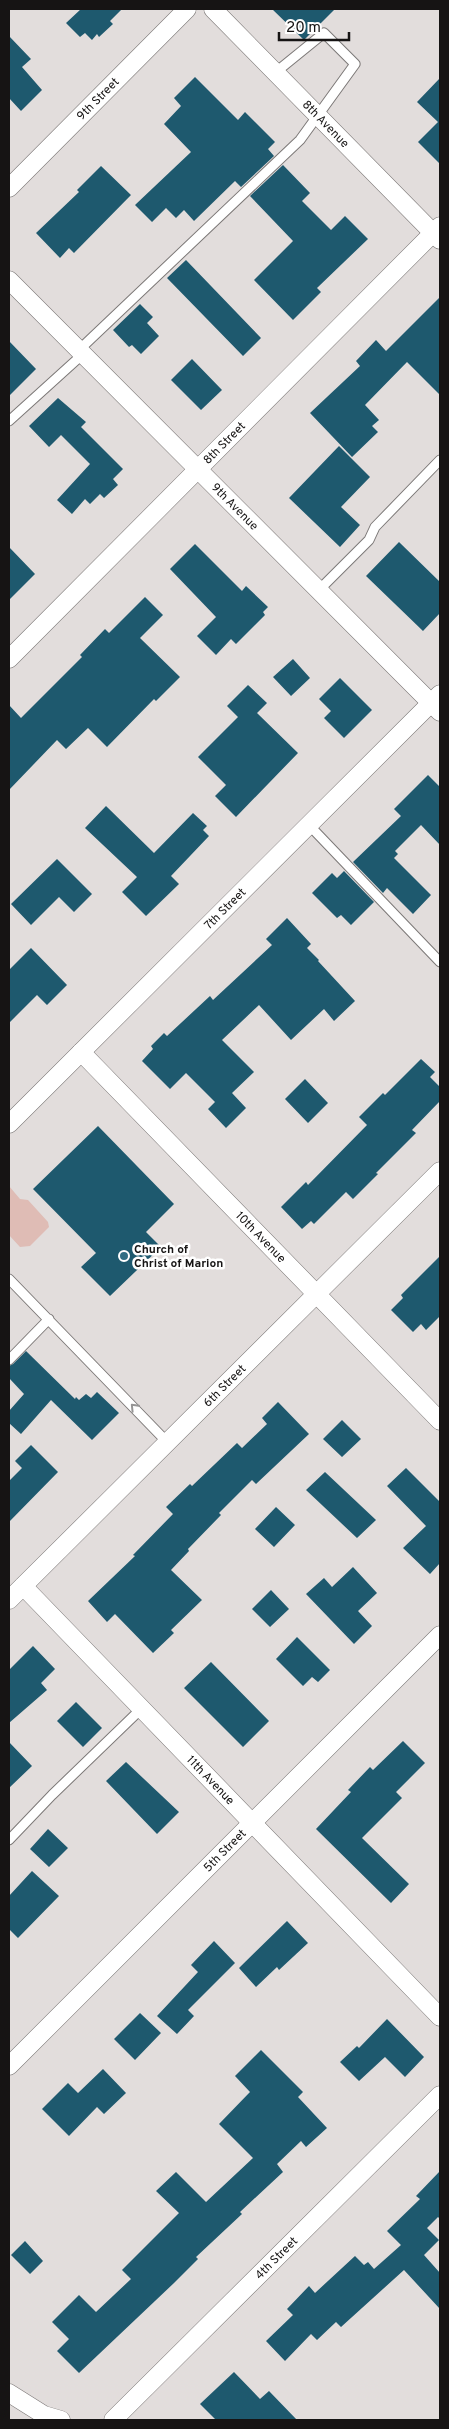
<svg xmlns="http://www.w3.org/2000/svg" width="449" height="2429" font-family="Overpass,sans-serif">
	<rect width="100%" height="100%" fill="#e2dddc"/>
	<!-- green -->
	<path fill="#dfbcb5" d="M9,1186L20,1199L28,1200L48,1222L49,1227L30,1246L20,1247L9,1235Z"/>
	<!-- building -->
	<path fill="#1e596e" d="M81,9H122L110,21L113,24L99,37L97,34L92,40L85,33L80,37L66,23Z
		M272,9H335L304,40Z
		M9,36L31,59L22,67L42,90L21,111L9,98Z
		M195,77L238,120L245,112L275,142L268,149L274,156L241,187L235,181L194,221L184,210L176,218L166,208L152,222L135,205L191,152L164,124L181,106L174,98Z
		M440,78V164L418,142L438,122L417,102Z
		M283,165L310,193L302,201L331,230L345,216L368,239L317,288L321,292L293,320L254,280L293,241L250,196Z
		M101,166L131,195L74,253L69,248L60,258L36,233L79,192L77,190Z
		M186,260L261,338L243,356L167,278Z
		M440,297V395L407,362L365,405L379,420L372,426L378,432L352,457L310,413L360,366L356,361L376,340L386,351Z
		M140,304L153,317L147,323L159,336L141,354L132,345L129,347L113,330Z
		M9,341L36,369L9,396Z
		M192,359L222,390L201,410L171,380Z
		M58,398L86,422L81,427L123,469L113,479L118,485L104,498L100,494L90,504L85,499L72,514L57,500L90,464L61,435L49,447L29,426Z
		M339,446L370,477L341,507L360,525L340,547L289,498Z
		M399,542L440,582V613L423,631L366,576Z
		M195,544L242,591L246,586L268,607L263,612L265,615L236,644L231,639L216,655L197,636L216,617L170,569Z
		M9,547L35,574L9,600Z
		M145,597L163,615L140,638L180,677L156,701L154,699L107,747L88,728L66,749L57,740L9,790V705L21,718L82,657L80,655L105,629L109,633Z
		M293,659L310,678L291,696L273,677Z
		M340,678L372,710L344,738L324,718L331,711L319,699Z
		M248,685L267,703L257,713L298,753L236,817L215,796L226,785L198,757L238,717L227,706Z
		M428,775L440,787V845L421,825L395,851L398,854L394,858L431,895L413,914L387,888L383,893L353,862L401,816L394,809Z
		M106,806L154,853L193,813L207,826L203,830L209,836L171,876L179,884L146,916L122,892L137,877L85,828Z
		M57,859L92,894L74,912L59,897L31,925L11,904Z
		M344,871L374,902L351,925L341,915L337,918L312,893L332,873L337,878Z
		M287,918L311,944L307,948L319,960L318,961L355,1001L334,1021L324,1009L291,1040L259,1005L222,1040L254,1072L232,1093L246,1108L226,1128L208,1109L215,1102L186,1073L170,1089L142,1061L153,1049L151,1046L164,1033L167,1036L210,996L213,1000L272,945L266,939Z
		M31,948L67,985L47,1005L37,995L9,1023V970Z
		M421,1059L435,1072L430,1077L440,1087V1101L412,1130L416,1133L376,1173L378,1174L353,1199L346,1192L314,1224L311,1221L302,1229L281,1207L306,1182L308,1185L367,1125L359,1117L383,1093L385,1095Z
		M305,1079L328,1103L308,1123L285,1099Z
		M98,1126L174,1204L146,1232L161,1247L110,1296L81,1267L96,1253L33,1189Z
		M440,1256V1316L426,1330L421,1324L413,1332L391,1310L403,1298L401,1295Z
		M26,1351L75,1399L76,1397L79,1400L86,1394L91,1398L97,1392L119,1413L92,1440L51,1400L21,1434L9,1423V1411L24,1394L9,1378V1366L13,1364Z
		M278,1402L309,1434L256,1484L252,1480L219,1513L221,1515L188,1549L189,1551L171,1570L202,1600L171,1630L174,1633L153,1653L115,1614L107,1622L88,1601L135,1556L133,1555L173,1514L166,1507L190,1484L192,1486L237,1443L242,1448L267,1424L262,1418Z
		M342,1420L361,1439L342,1457L323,1439Z
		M31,1445L58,1472L9,1522V1481L22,1468L15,1461Z
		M406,1468L440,1502V1563L430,1574L403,1548L426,1526L387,1486Z
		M325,1472L376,1520L357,1538L306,1490Z
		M276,1507L295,1525L274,1547L255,1529Z
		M353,1567L377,1593L358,1611L372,1626L354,1644L306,1594L324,1578L332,1587Z
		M271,1590L289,1609L270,1627L252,1609Z
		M297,1637L330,1670L318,1682L312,1677L303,1686L276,1659Z
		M33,1646L55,1669L41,1683L47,1690L9,1723V1670Z
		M211,1662L269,1721L243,1747L184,1688Z
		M76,1702L102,1728L83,1747L57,1721Z
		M403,1741L425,1763L396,1792L402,1798L362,1838L409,1884L391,1903L316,1829L351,1792L348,1790L370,1767L373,1770Z
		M9,1742L32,1766L9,1788Z
		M126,1762L179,1812L157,1834L106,1781Z
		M48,1829L68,1848L49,1867L30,1849Z
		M32,1871L59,1896L18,1938L9,1929V1896Z
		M287,1921L308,1943L279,1970L277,1967L256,1987L239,1968Z
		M214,1941L235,1963L188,2010L194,2016L177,2034L157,2016L198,1972L191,1965Z
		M140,2013L161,2033L135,2060L114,2039Z
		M387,2019L424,2057L405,2077L385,2057L359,2081L340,2062L357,2046L359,2048Z
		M261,2050L303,2092L298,2097L327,2128L306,2147L301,2141L277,2164L283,2172L240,2212L242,2214L196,2257L198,2259L174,2283L79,2373L57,2351L69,2339L52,2322L79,2295L96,2312L131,2279L122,2270L179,2213L156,2191L176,2172L206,2202L253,2158L219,2124L250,2092L235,2076Z
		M103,2069L126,2093L104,2114L97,2107L69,2136L42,2109L68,2083L78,2093Z
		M440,2171V2219L438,2217L427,2228L439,2240L424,2255L440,2273V2309L404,2270L341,2327L336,2322L317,2340L311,2334L285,2361L266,2341L293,2315L287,2309L309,2286L315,2293L355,2256L364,2265L368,2262L374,2269L401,2245L387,2231L420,2199L416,2196Z
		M25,2241L43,2261L30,2274L11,2255Z
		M234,2372L260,2399L269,2391L297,2420H216L200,2404Z"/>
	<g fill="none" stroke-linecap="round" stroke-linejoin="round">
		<!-- lane casing -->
		<g stroke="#7c7877" stroke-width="11">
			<path id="lane" d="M79,350L300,140L355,64L324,33L276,72
				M9,421L83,354
				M319,590L369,540L375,527L440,460
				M309,825L440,962
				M9,1279L167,1442
				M9,1360L49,1319
				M9,1840L52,1795L141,1709"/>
		</g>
		<!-- street casing -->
		<g stroke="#7c7877" stroke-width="19">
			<g id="street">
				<path id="s1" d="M213,9L440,240"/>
				<path id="s2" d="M9,188L187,9"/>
				<path id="s3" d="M9,280L440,712"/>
				<path id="s4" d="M9,659L440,226"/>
				<path id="s5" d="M81,1052L440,1421"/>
				<path id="s6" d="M9,1124L440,694"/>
				<path id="s7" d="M23,1586L440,2017"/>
				<path id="s8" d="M9,1600L440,1171"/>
				<path id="s9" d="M9,2066L440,1635"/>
				<path d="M9,2393L44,2415L61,2420"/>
				<path id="s10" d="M113,2420L440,2095"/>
			</g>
		</g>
		<!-- lane -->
		<use href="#lane" stroke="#fff" stroke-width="9"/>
		<!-- street -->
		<use href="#street" stroke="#fff" stroke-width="18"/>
	</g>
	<!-- one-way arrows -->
	<defs><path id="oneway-chevron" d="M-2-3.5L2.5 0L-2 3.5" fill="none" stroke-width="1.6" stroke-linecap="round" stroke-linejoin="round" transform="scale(1.25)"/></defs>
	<use stroke="#969595" href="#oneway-chevron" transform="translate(134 1407) rotate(-134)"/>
	<!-- markers -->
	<circle fill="#306d83" stroke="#fff" stroke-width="2" cx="124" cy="1256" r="5"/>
	<g text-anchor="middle" stroke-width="5" stroke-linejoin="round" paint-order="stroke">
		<!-- street labels -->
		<g font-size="12" fill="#161414" stroke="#fff">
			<text dy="4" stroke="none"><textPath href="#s2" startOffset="126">9th Street</textPath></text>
			<text dy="4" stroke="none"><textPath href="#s1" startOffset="161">8th Avenue</textPath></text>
			<text dy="4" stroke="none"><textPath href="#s4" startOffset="305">8th Street</textPath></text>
			<text dy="4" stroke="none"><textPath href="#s3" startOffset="320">9th Avenue</textPath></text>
			<text dy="4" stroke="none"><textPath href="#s6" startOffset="305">7th Street</textPath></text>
			<text dy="4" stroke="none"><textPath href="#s5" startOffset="258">10th Avenue</textPath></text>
			<text dy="4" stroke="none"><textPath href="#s8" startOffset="304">6th Street</textPath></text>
			<text dy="4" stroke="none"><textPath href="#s7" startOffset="270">11th Avenue</textPath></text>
			<text dy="4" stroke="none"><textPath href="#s9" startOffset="305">5th Street</textPath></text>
			<text dy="4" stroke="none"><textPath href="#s10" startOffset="230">4th Street</textPath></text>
		</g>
		<!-- poi labels -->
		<g font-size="12" font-weight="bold" fill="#161414" stroke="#fff" text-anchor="start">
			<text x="134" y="1253">Church of<tspan x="134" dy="14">Christ of Marion</tspan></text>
		</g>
	</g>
	<!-- border -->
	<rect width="449" height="2429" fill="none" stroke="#161414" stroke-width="20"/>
	<!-- scale -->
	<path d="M279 32v8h70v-8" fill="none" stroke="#161414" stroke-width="2.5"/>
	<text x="286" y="32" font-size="15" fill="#161414" stroke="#ffffff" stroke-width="4" paint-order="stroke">20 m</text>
</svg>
